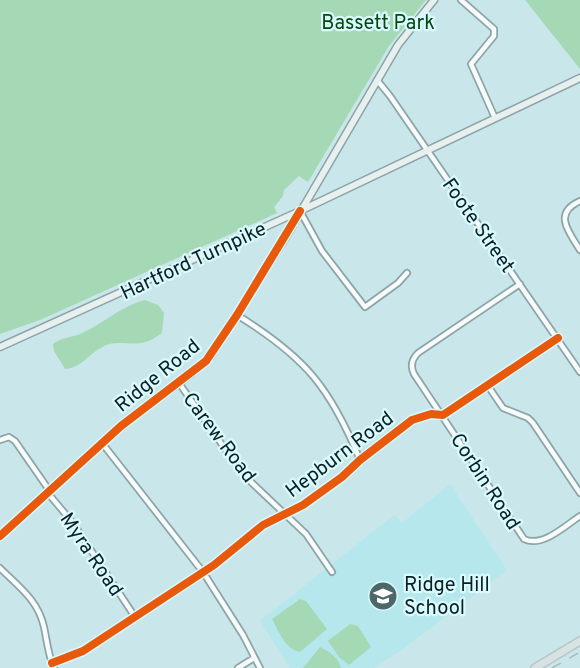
<svg xmlns="http://www.w3.org/2000/svg" width="580" height="668" font-family="Overpass,sans-serif">
	<rect width="100%" height="100%" fill="#c9e7ea"/>
	<!-- built -->
	<path fill="#b5e7ec" d="M450,484L507,570L403,649L374,668H290L260,621L394,515L402,523Z"/>
	<!-- green -->
	<path fill="#a5d9b5" d="M0,0H426L389,46L308,182L299,176L284,190L283,196L274,207L277,213L40,320L0,334Z
		M525,0H580V69Z
		M145,300L158,305L164,313L162,333C155,338 149,342 141,343C128,345 117,340 104,346C89,353 82,368 65,369L54,351L53,344C62,337 70,338 80,334C103,324 121,306 145,300Z
		M300,599L306,601L327,629L300,652C285,649 279,632 272,619Z
		M350,624L358,626L371,647L349,665L339,657L328,641Z
		M320,647C329,651 339,658 341,668H303Z"/>
	<g fill="none" stroke-linecap="round" stroke-linejoin="round">
		<!-- minor casing -->
		<g stroke="#8da4a7" stroke-width="8">
			<path id="minor" d="M461,0L494,29V36L471,64L495,118
				M377,80L390,96L580,372
				M580,201C553,213 568,231 580,250
				M300,211L322,251L365,307L398,283L407,273
				M520,284L418,353C412,359 410,366 414,374L524,539C542,548 565,526 580,516
				M237,315C305,357 330,387 360,460
				M179,383L230,456L252,483L306,534L332,572
				M488,386L503,408L528,418L533,423L580,493
				M0,440L9,437L15,441L49,490
				M102,443L203,572L243,635L260,668
				M47,492L73,523L135,617
				M0,568C19,587 38,600 44,627C47,641 48,655 54,668
				M52,663L83,651L214,565L263,525L303,505L342,477L360,460L412,420L431,414L443,415L558,338
				M238,668L254,658"/>
		</g>
		<!-- secondary casing -->
		<g stroke="#8da4a7" stroke-width="9">
			<path id="secondary" d="M0,347L300,211L580,78
				M0,536L121,426L191,374L210,357L287,235L398,45L434,0"/>
		</g>
		<!-- primary casing -->
		<g stroke="#b6c5c8" stroke-width="10">
			<path id="primary" d="M535,668L580,641"/>
		</g>
		<!-- minor -->
		<use href="#minor" stroke="#f7fbfc" stroke-width="4.5"/>
		<!-- secondary -->
		<use href="#secondary" stroke="#e7efef" stroke-width="6"/>
		<!-- primary -->
		<use href="#primary" stroke="#d7e3e3" stroke-width="7"/>
		<!-- rail -->
		<path stroke="#afb7b7" stroke-width="1.5" stroke-dasharray="10 10" stroke-linecap="butt" d="M552,668L580,652"/>
		<!-- cycleway casing -->
		<g stroke="#dafafe" stroke-width="11">
			<path id="cycleway" d="M0,536L121,426L206,361L237,315L300,211
				M52,663L83,651L214,565L263,525L303,505L342,477L360,460L412,420L431,414L443,415L558,338"/>
		</g>
		<!-- cycleway -->
		<use href="#cycleway" stroke="#e8590c" stroke-width="8"/>
	</g>
	<!-- icons -->
	<defs>
		<g id="school-disc" transform="scale(1.5)"><circle r="9.5" fill="#4d6669" stroke="#dafafe"/><path d="M0-5L7-2L0 1L-7-2ZM-4 1L0 2.5L4 1V4Q0 6-4 4Z" fill="#fff"/></g>
	</defs>
	<g fill-rule="evenodd">
		<use href="#school-disc" x="383" y="596"/>
	</g>
	<g text-anchor="middle" stroke-width="4.5" stroke-linejoin="round" paint-order="stroke">
		<!-- park labels -->
		<g font-size="20" fill="#00490b" stroke="#dafafe">
			<text x="378" y="29">Bassett Park</text>
		</g>
		<!-- street labels -->
		<g font-size="20" fill="#0a2023" stroke="#dafafe">
			<text transform="translate(479 225) rotate(55)" y="7">Foote Street</text>
			<text transform="translate(193 260) rotate(-25)" y="7">Hartford Turnpike</text>
			<text transform="translate(157 375) rotate(-39)" y="7">Ridge Road</text>
			<text transform="translate(220 437) rotate(53)" y="7">Carew Road</text>
			<text transform="translate(339 454) rotate(-37)" y="7">Hepburn Road</text>
			<text transform="translate(486 481) rotate(57)" y="7">Corbin Road</text>
			<text transform="translate(92 554) rotate(56)" y="7">Myra Road</text>
		</g>
		<!-- poi labels -->
		<g font-size="20" fill="#0a2023" stroke="#dafafe" text-anchor="start">
			<text x="404" y="591">Ridge Hill<tspan x="404" dy="23">School</tspan></text>
		</g>
	</g>
</svg>
